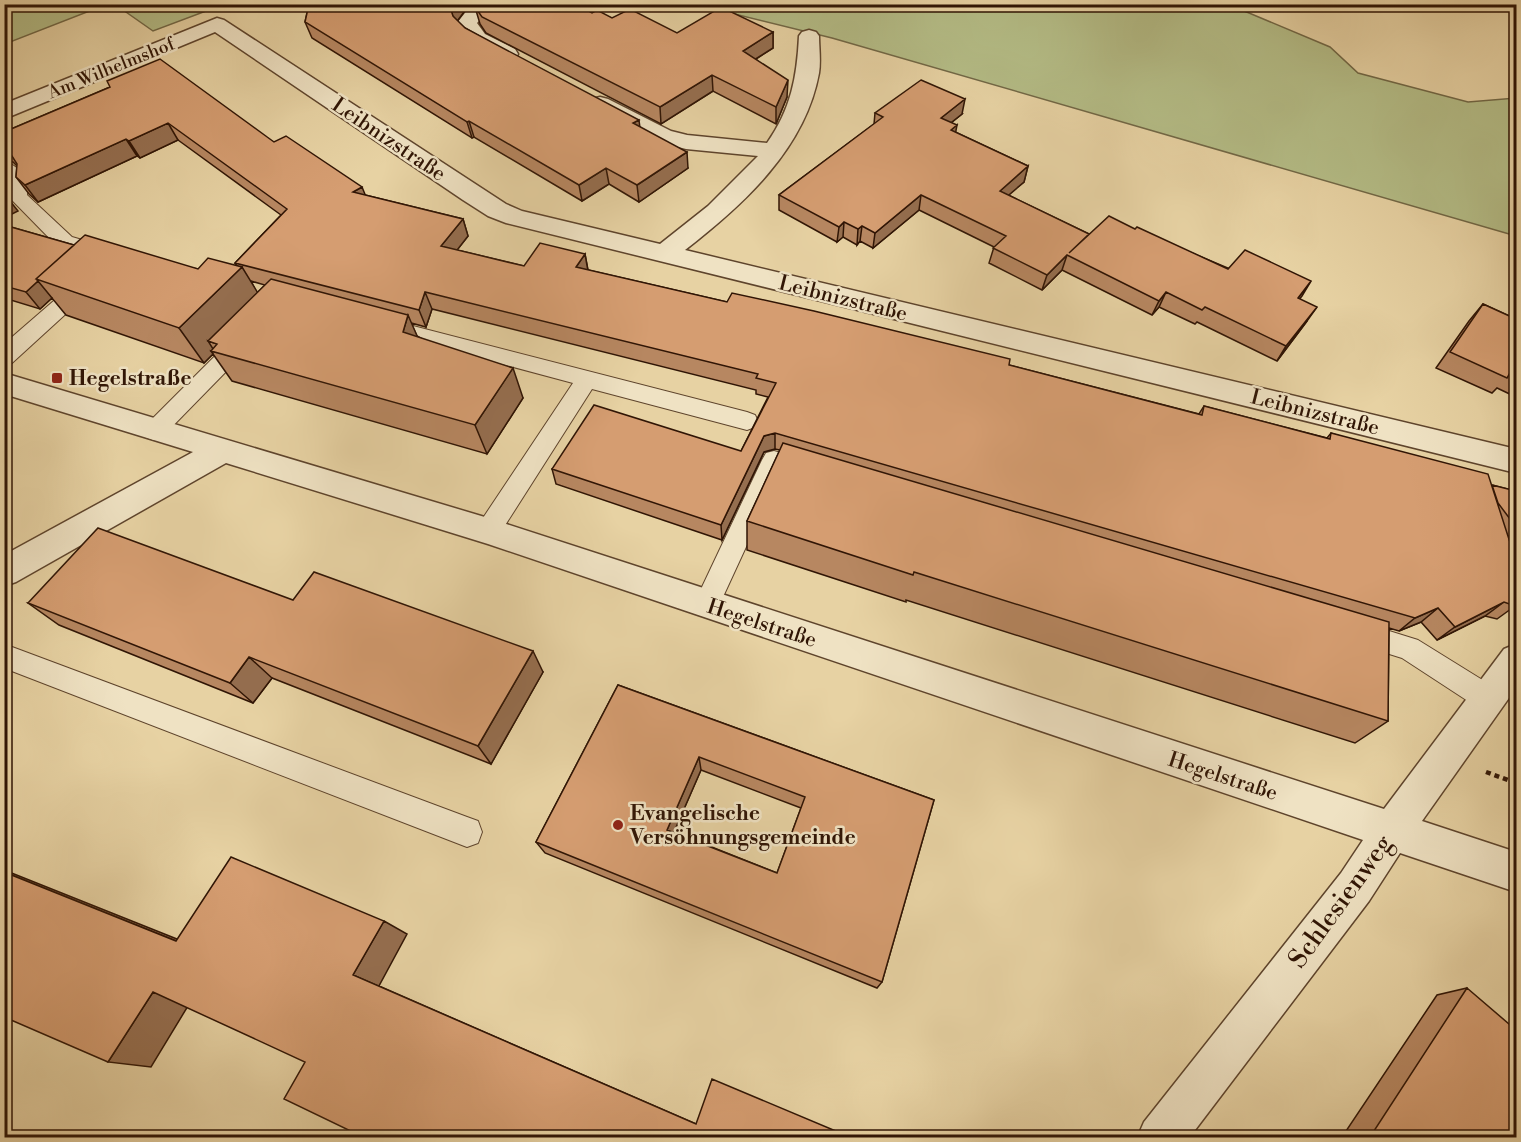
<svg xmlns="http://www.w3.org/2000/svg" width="1521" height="1142" font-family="'Libre Bodoni',serif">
	<rect width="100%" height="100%" fill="#e7d2a3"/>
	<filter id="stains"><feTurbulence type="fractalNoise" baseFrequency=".00333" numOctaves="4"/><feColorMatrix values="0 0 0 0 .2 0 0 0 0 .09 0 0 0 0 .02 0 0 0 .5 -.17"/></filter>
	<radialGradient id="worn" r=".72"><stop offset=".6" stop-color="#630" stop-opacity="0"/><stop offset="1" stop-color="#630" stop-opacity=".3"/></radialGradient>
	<!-- green -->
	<path fill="#b4bc86" stroke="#726846" stroke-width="1.5" d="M5,4H105V5L5,44Z
		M116,5H222L153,31Z
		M698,5H1230L1330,47L1358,73L1468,102L1516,98V236L832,38Z"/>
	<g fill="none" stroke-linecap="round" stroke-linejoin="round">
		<!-- lane casing -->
		<g stroke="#5e442c" stroke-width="2">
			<path id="lane" d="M4,161C14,164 23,173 28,181L27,195L72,237L113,249L116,254L113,259L106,261L58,247L8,196L9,182L4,178Z
				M86,277L93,279L96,284L93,289L12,363L4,365V344L79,279Z
				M382,318L747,412L755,415L758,421L755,427L747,430L592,389L497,538L488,541L479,538L476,531L479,524L573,383L375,330L371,325L375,320Z
				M244,332L252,335L255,340L252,345L162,437L154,440L146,437L142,431L146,425L236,335Z
				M774,451L815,463L819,470L815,477L807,479L781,471L716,612L707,615L698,612L694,604L762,460L766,453Z
				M1357,621L1418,640L1497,689L1501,698L1497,707L1487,711L1477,707L1402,658L1348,641L1344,633L1348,625Z
				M4,644L467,817L478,821L482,832L478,843L467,847L4,668Z"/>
		</g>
		<!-- street casing -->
		<g stroke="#5e442c" stroke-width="3">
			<path id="street" d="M472,4H495L477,23L485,34L515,49L518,54L515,59C493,64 465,42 457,23Z
				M217,18L224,20L506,204L522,211L660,244L708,206L758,156L686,149L655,141L592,109L589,104L592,99L600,97L608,99L671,131L687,135L767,143C791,109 797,77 799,36L802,32L809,30L816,32L819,36C819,48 821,61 819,73C805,149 744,204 685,250L1516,449V473L506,223L488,216L463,200L215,32L4,119V104Z
				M4,373L488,518L1384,809L1504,649L1516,644V688L1422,821L1516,852V892L1400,853L1369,901L1189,1138H1137L1144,1122L1341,873L1363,840L488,544L226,463L16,582L4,586V555L193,452L4,394Z"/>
		</g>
		<!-- path -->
		<path stroke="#301505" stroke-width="4.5" stroke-dasharray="5 4" stroke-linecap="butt" d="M1486,772L1516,783"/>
		<!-- lane -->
		<use href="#lane" fill="#efe2c3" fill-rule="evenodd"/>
		<!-- street -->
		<use href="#street" fill="#efe2c3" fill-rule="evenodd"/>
	</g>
	<!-- wall -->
	<path fill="#b78761" stroke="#301505" stroke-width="1.5" fill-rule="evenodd" d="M309,4H470L457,21L465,28L640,127L688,168L639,202L609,184L582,201L474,137L472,138L312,38L305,22Z
		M475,7L592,13L612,18L677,33L773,32V48L756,59L787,97L776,124L713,91L661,124L486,33L480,24Z
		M110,87L274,142L365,195L463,219L468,236L457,250L524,266L585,254L588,270L727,302L1009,365L1199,414L1204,406L1327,438L1331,433L1492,485L1516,491V547L1508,536L1515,606L1497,619L1485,616L1437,640L1421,622L1399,631L1389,628L1388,721L1355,743L906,600V602L747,550V521L780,450L775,449L764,452L722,540L556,484L552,469L741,451L768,397L756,394V390L432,309L426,327L411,323L417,336L523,398L487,454L232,381L213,354L204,363L66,315L52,298L40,309L4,298V225L74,245L198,269L237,266L235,263L281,215L178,140L140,158L137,156L38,202L29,194L16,177L17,166L13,162L4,160V132ZM251,281L265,285L257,293Z
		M875,113L962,114L951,123L955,132L1028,166L1024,182L1008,195L1089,234L1135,229L1299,298L1307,321L1277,361L1197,322L1195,324L1159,307L1152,315L1062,270L1042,290L989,263L994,247L919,210L873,248L860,241L857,245L843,237L837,242L779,210V195L874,124Z
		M1483,304L1516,319V397L1497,388L1492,393L1436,368L1469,321Z
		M293,600L543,672L491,764L272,678L253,703L59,625L28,603Z
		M618,685L934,800L882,982L877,988L545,853L536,842ZM701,770L801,808L777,873L674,832Z
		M1467,988L1516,1137H1342L1437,995Z"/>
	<!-- shaded-wall -->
	<path fill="#956e4f" stroke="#301505" stroke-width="1.5" d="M453,4H470L455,24L450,7Z
		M773,32V48L743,67V51Z
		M712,75L713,91L661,124L660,107Z
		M788,80L787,97L776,124V107Z
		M965,99L962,114L938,133L941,118Z
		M639,120L641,136L633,123Z
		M469,121L474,137L472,138L467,122Z
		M168,123L178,140L140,158L129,141Z
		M957,125L954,141L951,130Z
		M126,139L137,156L38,202L25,185Z
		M687,152L688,168L639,202L637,185Z
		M1028,166L1024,182L996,206L1000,191Z
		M606,168L609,184L582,201L579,185Z
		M4,180L7,183L6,196L18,211L4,218Z
		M362,187L369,204L353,192Z
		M921,195L919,210L873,248L875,233Z
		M463,219L468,236L447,263L441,246Z
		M844,222L843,237L837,242L839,227Z
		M862,226L860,241L857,245L858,229Z
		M585,254L588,271L576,267Z
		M1067,255L1062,270L1042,290L1047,275Z
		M242,267L264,303L217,344L208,341L215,352L211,351L213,354L204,363L179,328Z
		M38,281L52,298L40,309L26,292Z
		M1311,281L1302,296L1288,313L1298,298Z
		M425,292L432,309L426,327L419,310Z
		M1166,292L1159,307L1152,315L1159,301Z
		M1317,307L1307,321L1277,361L1286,346Z
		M408,315L421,345L403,332Z
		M513,368L523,398L487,454L475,425Z
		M775,433V449L764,452L722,540L721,525L764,436Z
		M1504,602L1485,616L1437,640L1455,627Z
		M1438,608L1421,622L1399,631L1415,618Z
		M533,651L543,672L491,764L478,746Z
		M249,657L272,678L253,703L230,683Z
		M699,757L701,770L670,841L667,830Z
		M4,870L212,953L176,941L4,872Z
		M384,921L407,934L379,986L700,1126L696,1124L353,975Z
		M153,992L191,1001L151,1067L108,1062Z"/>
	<!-- building -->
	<path fill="#d59d71" stroke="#301505" stroke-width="1.5" fill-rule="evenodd" d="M309,4H453L450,7L453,16L465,28L639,120L633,123L687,152L637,185L606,168L579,185L469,121L467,122L305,22Z
		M478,4H576L592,13L597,10L612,18L630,9L677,33L721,7L773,32L743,51L788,80L776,107L712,75L660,107L482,17L475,7Z
		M160,59L274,142L286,136L362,187L353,192L463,219L441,246L524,266L540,243L585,254L576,267L727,302L732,293L814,311L1010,359L1009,365L1202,415L1204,406L1330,439L1331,433L1488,474L1516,561V602L1515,606L1504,602L1455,627L1438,608L1415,618L775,433L764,436L721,525L552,469L594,405L741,451L776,383L756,378L758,374L425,292L419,310L235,263L287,209L168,123L129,141L126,139L25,185L16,177L17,164L12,156L4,150V132L110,87L107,81Z
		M921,80L965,99L941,118L957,125L951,130L1028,166L1000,191L1089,234L1069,253L1109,216L1135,229L1137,227L1228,269L1245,250L1311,281L1298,298L1317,307L1286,346L1205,307L1202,310L1166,292L1159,301L1067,255L1047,275L993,248L1006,236L921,195L875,233L862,226L858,229L844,222L839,227L779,195L883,117L875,113Z
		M4,225L74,245L36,279L38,281L26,292L4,286Z
		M85,235L198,269L208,258L242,267L179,328L36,279Z
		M271,279L408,315L403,332L513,368L475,425L211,351L217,344L208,341Z
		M1483,304L1516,319V374L1511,371L1507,378L1450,352Z
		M783,443L1389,622L1388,721L914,572L913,575L747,521Z
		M1492,485L1516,491V527L1498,503Z
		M98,528L293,600L314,572L533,651L478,746L249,657L230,683L28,603Z
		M618,685L934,800L882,982L536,842ZM699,757L805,797L777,873L667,830Z
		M231,857L384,921L353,975L696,1124L712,1079L850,1137H363L284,1099L305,1062L153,992L108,1062L4,1017V872L176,941Z
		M1467,988L1516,1030V1137H1370Z"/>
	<!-- markers -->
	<g fill="#8f2418" stroke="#efe2c3" stroke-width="2">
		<rect x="51" y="372" width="12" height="12" rx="3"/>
		<circle cx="618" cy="825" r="6"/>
	</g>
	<g text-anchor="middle" stroke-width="5" stroke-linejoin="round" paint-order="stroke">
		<!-- far-street labels -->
		<g font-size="18" fill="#301505" stroke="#efe2c3">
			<text transform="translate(111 68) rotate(-22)" y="6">Am Wilhelmshof</text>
		</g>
		<!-- street labels -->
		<g font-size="21" fill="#301505" stroke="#efe2c3">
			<text transform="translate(389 139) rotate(34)" y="7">Leibnizstraße</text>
			<text transform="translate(843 298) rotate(14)" y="7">Leibnizstraße</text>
			<text transform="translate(1315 412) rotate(14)" y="7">Leibnizstraße</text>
			<text transform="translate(762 623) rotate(18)" y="7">Hegelstraße</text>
			<text transform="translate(1223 776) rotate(18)" y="7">Hegelstraße</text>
		</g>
		<!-- poi labels -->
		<g font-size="21" font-weight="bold" fill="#301505" stroke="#efe2c3" text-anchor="start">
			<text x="69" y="385">Hegelstraße</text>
			<text x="630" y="820">Evangelische<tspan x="630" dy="24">Versöhnungsgemeinde</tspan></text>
		</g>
		<!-- near-street labels -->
		<g font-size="26" fill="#301505" stroke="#efe2c3">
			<text transform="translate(1340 901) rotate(-54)" y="9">Schlesienweg</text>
		</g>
	</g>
	<!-- margin -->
	<rect width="1521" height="1142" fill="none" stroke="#e7d2a3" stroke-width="24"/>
	<rect x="6" y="6" width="1509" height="1130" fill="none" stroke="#301505" stroke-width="3"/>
	<rect x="12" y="12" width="1497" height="1118" fill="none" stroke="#301505" stroke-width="1.5"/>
	<rect width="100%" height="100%" filter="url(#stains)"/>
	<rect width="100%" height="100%" fill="url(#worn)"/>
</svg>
